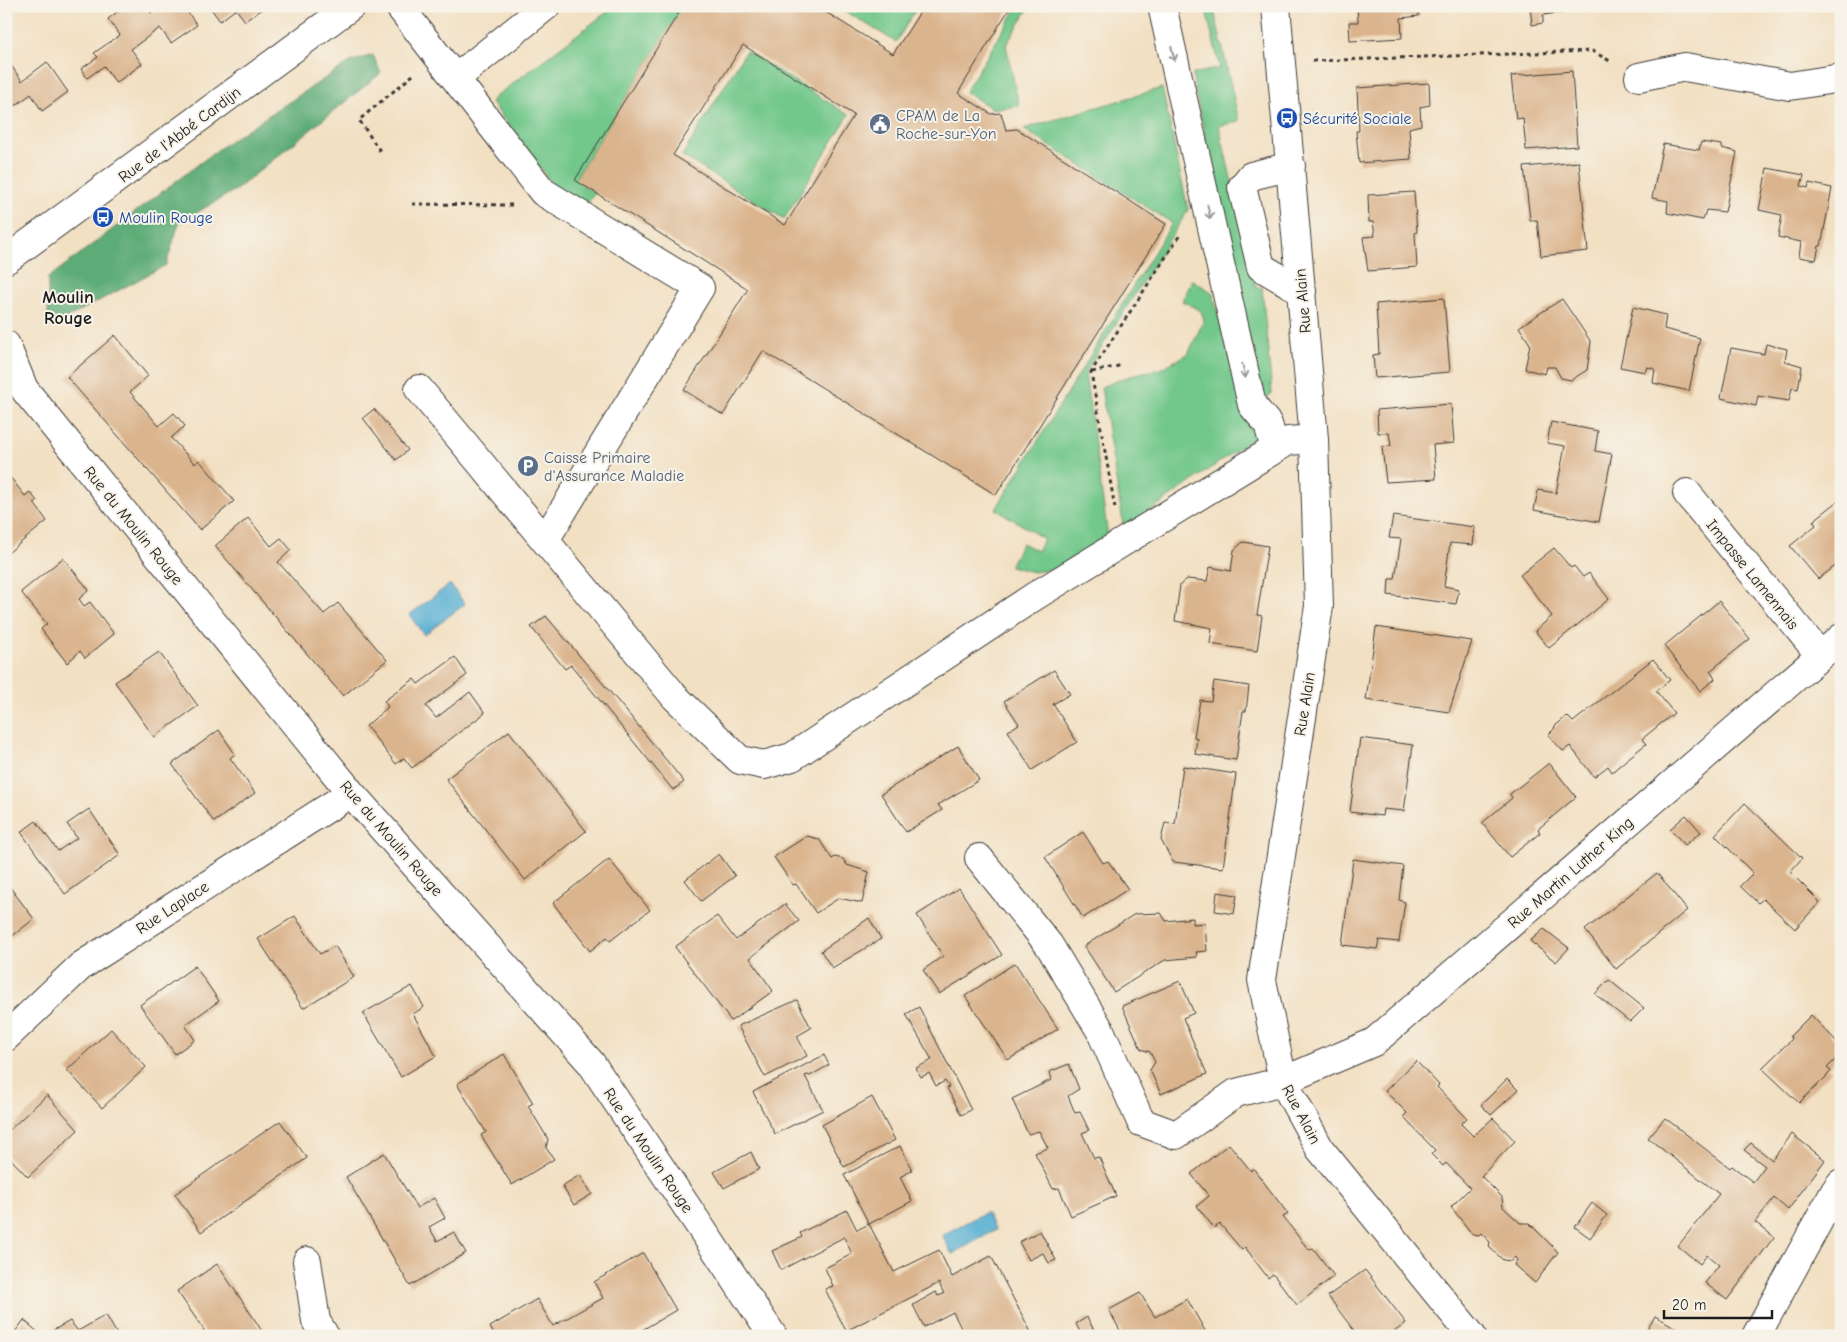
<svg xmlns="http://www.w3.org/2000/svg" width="1847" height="1342" font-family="'Comic Neue',sans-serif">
	<rect width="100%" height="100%" fill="#f7f3e8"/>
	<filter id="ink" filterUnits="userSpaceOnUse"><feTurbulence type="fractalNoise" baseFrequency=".02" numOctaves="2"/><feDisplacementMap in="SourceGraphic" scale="10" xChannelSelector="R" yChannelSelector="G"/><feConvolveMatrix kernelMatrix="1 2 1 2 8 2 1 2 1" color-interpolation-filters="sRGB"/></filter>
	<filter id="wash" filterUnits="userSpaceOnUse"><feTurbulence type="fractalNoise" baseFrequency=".0096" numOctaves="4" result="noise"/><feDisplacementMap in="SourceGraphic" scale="20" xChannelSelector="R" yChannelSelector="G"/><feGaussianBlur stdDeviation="1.12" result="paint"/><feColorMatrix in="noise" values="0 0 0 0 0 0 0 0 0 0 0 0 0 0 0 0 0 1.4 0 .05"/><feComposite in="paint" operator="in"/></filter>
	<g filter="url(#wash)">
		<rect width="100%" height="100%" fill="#f2e0c3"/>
		<!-- green -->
		<path fill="#72c78b" stroke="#477254" d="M615,6L683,7L575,179L595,193L584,208L553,185L491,102L496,96Z
			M837,6H918L896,42Z
			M1018,6H1030L1006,45L1019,106L993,109L965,92Z
			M1205,6H1213L1239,121L1219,126L1256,288L1262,287L1272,393L1263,402L1194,86L1193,74L1220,68Z
			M746,51L849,115L784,219L682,156Z
			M1162,88L1188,210L1085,373L1108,537L1054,569L1033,572L1010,566L1022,543L1037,551L1044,539L996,509L1172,223L1023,129Z
			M1192,280L1212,292L1246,414L1261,433L1124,529L1101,387L1135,374L1160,369L1188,354L1204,320L1201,311L1182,301Z"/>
		<!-- forest -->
		<path fill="#5dac77" stroke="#3c644a" d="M373,55L381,73L237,189L179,223L166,265L48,328V278L228,142L350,62Z"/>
		<!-- water -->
		<path fill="#56afd3" stroke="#396678" d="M450,584L465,604L424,635L409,615Z
			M986,1212L996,1230L952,1254L942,1235Z"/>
		<g id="blocks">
			<!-- building -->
			<path fill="#dab48d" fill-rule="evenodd" d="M125,6H146L151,13L161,6H183L197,25L171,43L160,28L131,49L142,64L116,83L104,66L87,78L81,69L98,57L94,53L120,35L108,19Z
				M209,6H266L245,21L236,9L220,21Z
				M683,6H816L893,54L924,6H1011L958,93L991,114L1001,113L1006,130L1017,129L1166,224L996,495L763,351L723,415L684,390L748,289L575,180ZM743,45L854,115L785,225L673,155Z
				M1357,6H1418L1419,16L1401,18L1402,38L1350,41L1349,22H1358Z
				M1530,6H1565V12L1543,15V23L1532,25Z
				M47,62L68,92L42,111L31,94L15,106L6,92V66L10,64L22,81Z
				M1572,71L1577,146L1526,150L1523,118L1516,119L1511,76Z
				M1429,83L1430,105L1420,107L1421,125L1409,128L1411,159L1359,163L1356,131H1359L1357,88Z
				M1701,142L1722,145V148L1737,152L1725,212L1706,210L1703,220L1667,213L1668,201L1652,198L1663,144L1699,150Z
				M1579,162L1588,251L1541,256L1537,220H1530L1524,167Z
				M1767,168L1804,175L1801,186L1808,188L1809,183L1832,188L1821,246H1819L1816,260L1799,257L1801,242L1778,237L1782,215L1759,210Z
				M1414,192L1417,232L1415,233L1417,267L1368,271L1363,237L1375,236L1373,222H1369L1368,195Z
				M1444,298L1450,372L1375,378L1373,355L1379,354L1376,304Z
				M1562,299L1591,342L1587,370L1571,380L1561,378L1555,367H1547L1545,374L1525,369L1530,344L1519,327Z
				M1633,307L1666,315L1664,329L1700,338L1689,391L1653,383L1655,369L1647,367L1645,372L1620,367Z
				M115,335L148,376L130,392L159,426L174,413L185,426L171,438L195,464L199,460L234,501L200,530L67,377Z
				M1766,344L1787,349L1785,361L1802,366L1798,389L1792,388L1789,401L1758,396L1756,406L1721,398L1731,348L1764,354Z
				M1451,404L1454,443L1433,445L1436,479L1386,482L1382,447L1391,446L1389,433H1378L1377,410Z
				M374,409L408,450L396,460L363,418Z
				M1551,422L1598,431L1595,451L1612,454L1599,522L1534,510L1538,490L1556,493L1565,446L1547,443Z
				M6,472L25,496L30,492L37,501L34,503L47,521L8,553L6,552Z
				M1841,499V562L1818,579L1790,546L1816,525L1813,521Z
				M1393,516L1475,527L1473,545L1450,543L1444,586L1459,589L1456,604L1388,595L1389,579H1395L1401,539L1389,538Z
				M248,518L271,546L281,538L291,550L278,562L324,614L338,603L387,660L343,696L215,546Z
				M1243,542L1268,546L1257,615L1262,616L1257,651L1210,644L1212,628L1175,621L1180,585L1187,579L1207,581L1210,567L1231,571L1234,550Z
				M1554,548L1571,568L1574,566L1583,577L1589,573L1609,599L1549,648L1535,631L1552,616L1520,575Z
				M63,558L89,590L79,599L84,606L90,602L114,634L85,658L80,651L67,663L41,629L47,624L21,592Z
				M1719,601L1750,639L1710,671L1715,679L1700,691L1664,646Z
				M546,616L632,718L684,782L673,790L571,665L565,669L531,627Z
				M1376,627L1472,641L1449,712L1366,700Z
				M159,652L198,706L154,737L115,682Z
				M455,657L467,675L426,706L436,718L470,692L485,713L412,768L404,758L396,764L366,726L388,707L384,701L414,679L418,684Z
				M1653,659L1670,680L1656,691L1674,713L1642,739L1646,744L1626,760L1612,772L1608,766L1594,777L1570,746L1563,751L1548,735L1555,728L1554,727L1567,716L1573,722Z
				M1054,670L1070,694L1053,704L1077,742L1032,770L1008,731L1019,724L1004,701Z
				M1214,681L1249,686L1246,711H1243L1236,760L1195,754L1197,738L1194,737L1200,700L1211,701Z
				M219,730L235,754L230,758L255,793L214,822L172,764Z
				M509,731L586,831L525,880L446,779Z
				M1360,738L1413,745L1404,811L1383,809L1382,816L1350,812Z
				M958,746L979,780L938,805L942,810L906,832L881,794Z
				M1549,763L1576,797L1538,829L1540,833L1510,857L1482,823L1512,798L1510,794Z
				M1183,766L1236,774L1223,868L1173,862L1161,840L1165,823L1175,824Z
				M1745,803L1802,858L1790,872L1820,902L1795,929L1763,899L1758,903L1740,886L1753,873L1715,835Z
				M89,809L120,855L65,894L21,832L36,821L58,851L77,838L67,824Z
				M1686,815L1701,832L1685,845L1670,829Z
				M1083,832L1103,863L1108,861L1128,889L1083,918L1045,857Z
				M807,836L819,839L832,859L835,857L843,859L847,865L869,872L862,903L839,898L816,913L796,884L793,885L774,857Z
				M719,854L735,876L701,901L685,880Z
				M609,859L650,910L610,941L607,937L590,951L553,903Z
				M1353,859L1403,866L1399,900L1405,902L1399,942L1379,940L1377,949L1342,945Z
				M1657,873L1687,910L1616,969L1585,930Z
				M6,882L34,919L6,941Z
				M959,888L1002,955L939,994L923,970L943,956L917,915Z
				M1217,892L1237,895L1234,914L1215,911Z
				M785,904L799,921L750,958L773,991L731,1021L675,947L717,916L736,940Z
				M1161,913L1166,921L1193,918V924L1205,923L1207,951L1196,952L1197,957L1165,960L1114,992L1084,946L1135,914Z
				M295,916L320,954L335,946L354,977L303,1008L258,939Z
				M869,918L881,939L832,968L821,951Z
				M1544,929L1569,948L1556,962L1530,941Z
				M1015,963L1058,1029L1008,1060L965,996Z
				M195,966L219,1001L185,1025L195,1040L175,1054L140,1005Z
				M1609,980L1644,1008L1630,1022L1595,994Z
				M1180,981L1194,1013L1183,1018L1207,1074L1161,1094L1150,1070L1155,1062L1150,1052L1141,1049L1122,1006Z
				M412,986L424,1007L413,1014L436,1056L401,1077L363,1013Z
				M797,1000L811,1028L797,1036L807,1056L765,1077L738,1026Z
				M919,1007L971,1110L961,1115L947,1088L949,1087L945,1081L936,1086L929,1073L921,1077L916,1068L932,1060L906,1014Z
				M1811,1015L1841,1046V1054L1827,1068L1831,1071L1826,1077L1799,1103L1762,1068L1792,1039L1790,1036Z
				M111,1029L146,1067L102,1108L67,1070Z
				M504,1054L533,1103L528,1106L548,1139L546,1148L554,1159L512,1185L481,1135L486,1132L457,1084Z
				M824,1055L829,1065L810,1076L808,1075L805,1076L823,1110L775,1134L753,1092Z
				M1416,1061L1439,1085L1437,1087L1467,1118L1461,1124L1473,1136L1493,1118L1515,1141L1481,1176L1502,1197L1503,1207L1520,1223H1529L1558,1252L1535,1283L1514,1265L1517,1260L1515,1257L1511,1261L1503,1260L1489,1247L1490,1242L1481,1233L1479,1235L1472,1234L1451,1207L1470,1188L1446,1163L1443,1166L1431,1154L1435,1150L1403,1117L1407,1113L1385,1091Z
				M1069,1064L1079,1089L1068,1096L1075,1113L1080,1112L1089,1130L1082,1133L1094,1158L1099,1157L1116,1196L1071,1216L1059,1188L1053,1189L1035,1153L1048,1148L1039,1131L1028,1134L1012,1099L1051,1080L1049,1072Z
				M1507,1079L1518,1090L1491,1115L1481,1105Z
				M47,1095L78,1130L28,1177L6,1154V1133Z
				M872,1097L895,1140L844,1167L822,1125Z
				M1665,1118L1730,1168L1732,1166L1753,1182L1765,1166L1744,1150L1751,1143L1772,1160L1792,1134L1825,1160L1788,1210L1774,1198L1755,1222L1774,1237L1727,1300L1705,1283L1719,1265L1707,1255L1700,1264L1678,1246L1719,1194L1648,1138Z
				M280,1121L307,1158L201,1232L175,1194Z
				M1229,1144L1251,1171L1253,1168L1288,1214L1283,1217L1301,1240L1309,1250L1313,1248L1334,1276L1297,1305L1273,1274L1268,1278L1245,1247L1242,1250L1220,1224L1214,1228L1197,1206L1209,1196L1191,1174Z
				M900,1146L912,1170L900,1177L912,1201L869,1224L844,1175Z
				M751,1152L759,1169L724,1188L714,1172Z
				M384,1153L417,1208L434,1198L445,1218L429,1227L437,1241L454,1232L466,1253L410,1286L346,1177Z
				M580,1175L592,1194L574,1205L562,1186Z
				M1592,1203L1607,1215L1590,1238L1575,1227Z
				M847,1210L857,1230L869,1224L894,1272L939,1250L952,1277L991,1256L1033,1336H965L953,1312L924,1327L913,1305L936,1292L938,1296L944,1294L939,1283L846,1331L825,1289L833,1286L825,1268L852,1254L844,1237L781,1270L772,1251L802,1237L800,1233Z
				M1040,1231L1056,1260L1049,1263L1043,1253L1029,1260L1019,1242Z
				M643,1253L676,1310L632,1336H495L490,1327L537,1299L553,1326L603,1298L594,1282Z
				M217,1264L253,1317L265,1336H208L177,1291Z
				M1365,1270L1406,1323L1389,1336H1358L1328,1296Z
				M1140,1293L1155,1317L1187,1299L1208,1336H1123L1109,1310Z
				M106,1315L118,1336H43L70,1321L78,1331Z
				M1655,1316L1691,1336H1644Z
				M1087,1317L1097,1336H1082L1076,1324Z
				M24,1320L42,1336H12Z"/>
		</g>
	</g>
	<g filter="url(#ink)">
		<use href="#blocks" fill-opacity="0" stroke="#3c3935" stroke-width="1"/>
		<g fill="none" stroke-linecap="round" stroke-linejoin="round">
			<!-- minor casing -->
			<g stroke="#3c3935" stroke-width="30">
				<path id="minor" d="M399,6L543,192L700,288L545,540
					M1162,6L1252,405L1268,424L1275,449
					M1276,6L1314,439L1319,606L1262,980L1283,1081L1320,1149L1472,1336
					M1639,77L1685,67L1790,86L1841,78
					M456,78L546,6
					M1291,166L1251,176L1242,187L1261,267L1302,291
					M6,260L351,6
					M6,345L24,389L351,793L591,1063L773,1336
					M419,389L675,697L740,760L764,765L792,757L1035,596L1288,441L1314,439
					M1687,493L1820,655
					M979,858L1049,945L1100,1030L1141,1122L1176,1135L1236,1093L1283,1081L1374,1042L1841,638
					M6,1037L81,966L351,793
					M307,1261L316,1321L325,1336
					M1756,1336L1835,1191L1841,1183"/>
			</g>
			<!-- path -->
			<path stroke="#3c3935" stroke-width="3" stroke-dasharray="4 4" stroke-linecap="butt" d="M1312,61L1592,51L1610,61
				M380,151L359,120L413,75
				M412,204L512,205
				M1092,372L1123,365
				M1115,508L1091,372L1180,235"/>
			<!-- minor -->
			<use href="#minor" stroke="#fff" stroke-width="28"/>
		</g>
		<!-- one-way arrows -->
		<defs><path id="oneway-shaft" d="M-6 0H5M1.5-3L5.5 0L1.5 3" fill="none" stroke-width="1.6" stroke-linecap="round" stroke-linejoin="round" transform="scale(1.25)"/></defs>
		<g stroke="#999">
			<use href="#oneway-shaft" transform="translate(1173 54) rotate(77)"/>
			<use href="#oneway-shaft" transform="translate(1209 212) rotate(77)"/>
			<use href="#oneway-shaft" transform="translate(1244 371) rotate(77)"/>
		</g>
	</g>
	<!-- icons -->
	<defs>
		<g id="bus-disc" transform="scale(1.125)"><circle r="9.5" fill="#1a4fb4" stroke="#f7f3e8"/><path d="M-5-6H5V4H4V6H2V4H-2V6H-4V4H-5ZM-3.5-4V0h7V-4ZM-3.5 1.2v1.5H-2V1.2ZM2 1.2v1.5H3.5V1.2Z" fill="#fff"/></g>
		<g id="civic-disc" transform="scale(1.125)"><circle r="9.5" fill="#5c6f8a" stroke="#f7f3e8"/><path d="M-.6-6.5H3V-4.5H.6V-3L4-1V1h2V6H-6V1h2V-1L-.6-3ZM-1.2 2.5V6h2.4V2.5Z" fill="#fff"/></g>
		<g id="parking-disc" transform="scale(1.125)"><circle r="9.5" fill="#5c6f8a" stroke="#f7f3e8"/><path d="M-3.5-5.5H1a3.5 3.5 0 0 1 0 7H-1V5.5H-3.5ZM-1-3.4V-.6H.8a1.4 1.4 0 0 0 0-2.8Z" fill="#fff"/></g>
	</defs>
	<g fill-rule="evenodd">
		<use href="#bus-disc" x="1287" y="118"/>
		<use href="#civic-disc" x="880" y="124"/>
		<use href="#bus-disc" x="103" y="217"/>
		<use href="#parking-disc" x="528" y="466"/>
	</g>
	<g text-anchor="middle" stroke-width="4" stroke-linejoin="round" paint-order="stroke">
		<!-- service labels -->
		<g font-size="16" fill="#4e5e75" stroke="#f7f3e8" text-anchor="start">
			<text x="896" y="121">CPAM de La<tspan x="896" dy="18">Roche-sur-Yon</tspan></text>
			<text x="544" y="463">Caisse Primaire<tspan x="544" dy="18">d'Assurance Maladie</tspan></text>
		</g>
		<!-- transit labels -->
		<g font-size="16" fill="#164399" stroke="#f7f3e8" text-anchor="start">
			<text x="1303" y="124">Sécurité Sociale</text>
			<text x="119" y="223">Moulin Rouge</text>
		</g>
		<!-- street labels -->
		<g font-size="16" fill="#1c1c1c" stroke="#f7f3e8">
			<text transform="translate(179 134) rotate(-37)" y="6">Rue de l'Abbé Cardijn</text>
			<text transform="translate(1302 301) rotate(-95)" y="6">Rue Alain</text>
			<text transform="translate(134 525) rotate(51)" y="6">Rue du Moulin Rouge</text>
			<text transform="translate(1753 574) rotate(51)" y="6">Impasse Lamennais</text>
			<text transform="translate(1304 704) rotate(-81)" y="6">Rue Alain</text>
			<text transform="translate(392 838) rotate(49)" y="6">Rue du Moulin Rouge</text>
			<text transform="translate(1570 872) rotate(-41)" y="6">Rue Martin Luther King</text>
			<text transform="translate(172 907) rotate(-33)" y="6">Rue Laplace</text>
			<text transform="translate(1302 1114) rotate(62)" y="6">Rue Alain</text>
			<text transform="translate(649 1150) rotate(56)" y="6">Rue du Moulin Rouge</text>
		</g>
		<!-- neighbourhood labels -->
		<g font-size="18" font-weight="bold" fill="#1c1c1c" stroke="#f7f3e8">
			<text x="68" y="303">Moulin<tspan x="68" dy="21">Rouge</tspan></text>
		</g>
	</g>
	<!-- margin -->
	<rect width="1847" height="1342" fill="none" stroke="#f7f3e8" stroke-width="25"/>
	<!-- scale -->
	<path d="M1664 1310v8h108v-8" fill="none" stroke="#1c1c1c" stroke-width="2.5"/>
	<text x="1672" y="1310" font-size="15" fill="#1c1c1c" stroke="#f7f3e8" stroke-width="4" paint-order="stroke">20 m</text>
</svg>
